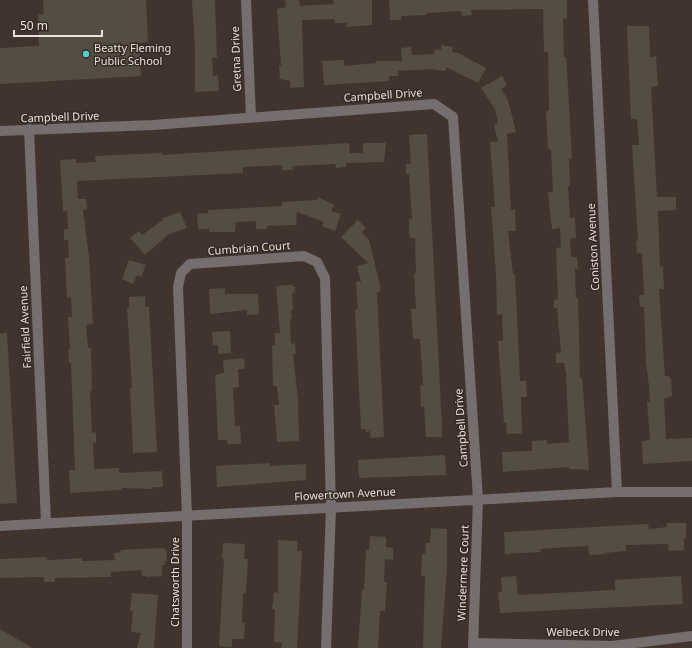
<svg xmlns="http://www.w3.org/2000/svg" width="692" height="648" font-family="'Noto Sans',sans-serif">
	<rect width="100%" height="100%" fill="#41342e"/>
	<!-- building -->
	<path fill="#554d41" d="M43,0H146L148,42L139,43L141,76L0,84V48L39,46L38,15L44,14Z
		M192,0H215L217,58H212L213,76L218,75L219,91L195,92V46Z
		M285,0H299L300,6L334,4L333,0H372V25L347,27V23H335V19L302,20L304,87L290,88V81L280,79L279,66H281L277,9L286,7Z
		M389,0H567V18L563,19L564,57H566L567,70L572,159H569L570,186H568L570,218L575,217L576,238L570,239L571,257H577L578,269H575L576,299L578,298L580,378H582L583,388L589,470L569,469V467L503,472L502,452L532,451V441L547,440V444L569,442L566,373L564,363H556V353L561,352L557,308H554V300L558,299L556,248L561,247L560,228L552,229L548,192H553L551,149H548L546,111H549L548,52H544L543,9L471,10L472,15L462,16L461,11L426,13V15L401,16V20H390Z
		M627,26H649L650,57L656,56L658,86L651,87L657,197H676V210L658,211L660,267L663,266L664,289H659L665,376H669V378H671L672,396L664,399L666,439L692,438V461L643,464L642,441L650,440L647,402H650L649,387L646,363L644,307H640L639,295H644L642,253H637L636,241H638L632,145H639L637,119H631Z
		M441,45L453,47L452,52L458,53L486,68L478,83L446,67V71L431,69L398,71V76H389V81L324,85L322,61L344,60V66L376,63V61H402L401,48L411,47L412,55L434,54L435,49L441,50Z
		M502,76L507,85L501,89L508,100L516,132L507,134L511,210H515L516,231H508L513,274H515L520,381H526L527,397H521L522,433L507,434L506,423H504L498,341H503L502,314L497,315L496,273L491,207H495L490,142H498L494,125L498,123L495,109L481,88Z
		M427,134L442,426V437H426L424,407H421L420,385H423L420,339H413L411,309H416L414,273H416L415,238H410L409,230V219H412L409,174H406V164H411L409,135Z
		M349,143L350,153H363V143H386L384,162L346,163V167L336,168L335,164L292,166L293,170H282V165L243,167V173L77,181L78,199H86L87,209L83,210L89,257L93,324L86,325L88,348H91L92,391H90L92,433L96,432V443H93L94,469L119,468V473L162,471L163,487H153V489L122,488V490L70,493L69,470H75L71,363H69L68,349H70L68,317H72L71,297L67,298L65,258H69L68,240H64V229H68L67,211H63L60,160L76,159V163L96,162L95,156L162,153V155Z
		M318,197L334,205L331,211L341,214L335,231L322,226L324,222L297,212L296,225L267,226V229H256V221L236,222L235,232H209V229H198L197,214L208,213V210L282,206V202L316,200Z
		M180,212L187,228L169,234L145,255L130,238L139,231L142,235L163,220V218Z
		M358,220L366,228L362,233L369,240L380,285V292H377L384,437L371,438L370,431L366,432V429H361L355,309H358L356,282H361L357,266L368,263L341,237Z
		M129,260L146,265L141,277L137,275L133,284L122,279Z
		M291,285L295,287V292L292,294L293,310H291L292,319H290L291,344L295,343L296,354H293L298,399L299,441L277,442L274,405H279L277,386H273L272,345H275V333H280L276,286Z
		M225,288V294H258L259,314L247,315V310L210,314L209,289Z
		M145,296V307H149L157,452L133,453L130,388H132L127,308L129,307V297Z
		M230,331L231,353L218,354V345H213L212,332Z
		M7,333L17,503L0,504V334Z
		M244,358L245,369H238L239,387L233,388L235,426H240L241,444H228L227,440H218L215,375L224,373L223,360Z
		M445,455L446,475L359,478L358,460Z
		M270,463V466L306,464V480L217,487L216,466Z
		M667,523H686V538H684V550L669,551L668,544L626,545V551L605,553V554L589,555L588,546L552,548L540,549L541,552L505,554L504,532L648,524L649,529L667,527Z
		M431,528L447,529V568L441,648H423L425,576H421L422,554H425L426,543H430Z
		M370,536L386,537V547L393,548V560L385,559L384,582H387L385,611H380L378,648H358L362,590H364L366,549L369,550Z
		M278,540L298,541L297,551H302L297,648H281L282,643L274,642L275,609H272L274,592L278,593Z
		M223,543L245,544L244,559H248L246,593H243L242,623H245L244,639H232V647L219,646L224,559H222Z
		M161,548L166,549L167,561H165V565H162V576L146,577V576H142L141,570L111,572V577L55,578V582H44V577L0,578V559L46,557V559L50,560L82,558V561L115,560L114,553L121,552L120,550Z
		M516,576L518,595L615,590V580L681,576L683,604L500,613L498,592H502L501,577Z
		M132,593L158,595L154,648H137L141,633L131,632L133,611H130Z
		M0,629L32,648H0Z"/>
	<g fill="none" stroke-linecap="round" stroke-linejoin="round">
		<!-- minor -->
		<path stroke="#766e6e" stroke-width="10" d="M246,0L251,117
			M593,0L617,492
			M29,129L46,523
			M0,131L153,125L434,104L453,117L478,499L473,648
			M0,526L617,492H692
			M473,643L612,646L692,636
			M187,648V516L178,287L181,273L190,264L304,256L317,262L325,278L331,507L326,648"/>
	</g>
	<!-- markers -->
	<circle fill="#52cdcc" stroke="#362a24" stroke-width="1.5" cx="86" cy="54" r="4"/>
	<g text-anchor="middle" stroke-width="3" stroke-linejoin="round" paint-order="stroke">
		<!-- poi labels -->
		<g font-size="11" fill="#e9e1dd" stroke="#362a24" text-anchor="start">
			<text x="94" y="52">Beatty Fleming<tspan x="94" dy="13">Public School</tspan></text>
		</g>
		<!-- street labels -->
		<g font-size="11" fill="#e9e1dd" stroke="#362a24">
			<text transform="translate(236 59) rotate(-92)" y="4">Gretna Drive</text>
			<text transform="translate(383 95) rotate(-4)" y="4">Campbell Drive</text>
			<text transform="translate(60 117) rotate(-2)" y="4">Campbell Drive</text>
			<text transform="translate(593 247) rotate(-93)" y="4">Coniston Avenue</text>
			<text transform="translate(249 248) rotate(-4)" y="4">Cumbrian Court</text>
			<text transform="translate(25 327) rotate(-93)" y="4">Fairfield Avenue</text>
			<text transform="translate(461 428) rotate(-94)" y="4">Campbell Drive</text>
			<text transform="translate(345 494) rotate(-3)" y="4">Flowertown Avenue</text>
			<text transform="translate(463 573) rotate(-88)" y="4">Windermere Court</text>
			<text transform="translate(175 582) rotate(-90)" y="4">Chatsworth Drive</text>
			<text x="583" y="636">Welbeck Drive</text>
		</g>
	</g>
	<!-- scale -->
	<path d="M14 30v6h88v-6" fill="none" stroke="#e9e1dd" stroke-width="2"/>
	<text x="20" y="30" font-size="12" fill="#e9e1dd" stroke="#362a24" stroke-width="3" paint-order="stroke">50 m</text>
</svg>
